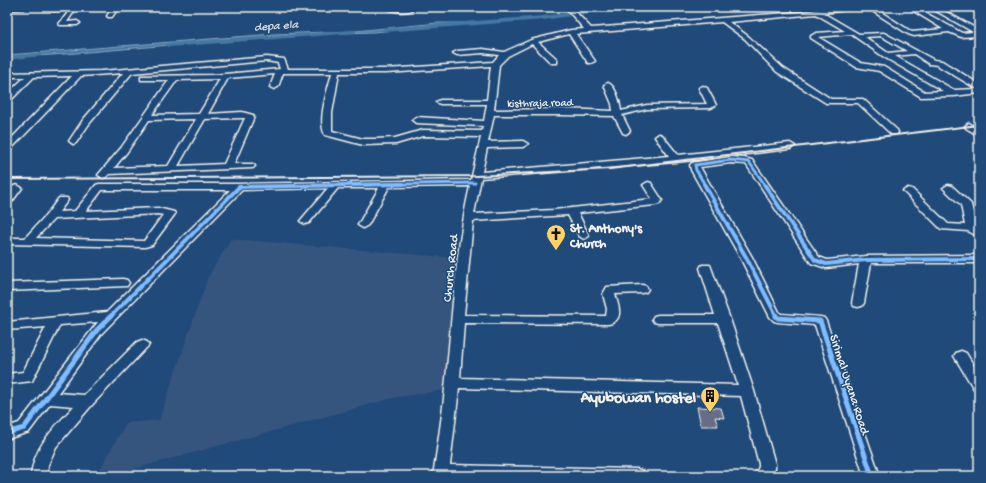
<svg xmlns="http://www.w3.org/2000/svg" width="986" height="483" font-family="'Gochi Hand',sans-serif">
	<rect width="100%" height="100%" fill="#1f4a7a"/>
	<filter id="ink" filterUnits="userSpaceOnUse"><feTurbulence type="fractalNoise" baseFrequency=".025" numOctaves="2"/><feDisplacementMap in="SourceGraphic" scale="8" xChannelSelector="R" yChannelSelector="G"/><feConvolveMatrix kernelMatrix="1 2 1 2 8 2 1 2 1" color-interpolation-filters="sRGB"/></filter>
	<g filter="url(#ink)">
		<!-- built -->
		<path fill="#34557e" d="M231,239L457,258L444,390L393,398L108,476H96L126,423L159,420L208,277Z"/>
		<!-- water -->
		<path fill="#4578a2" stroke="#8ba8be" d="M438,23H465L374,32L288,35L53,55L7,57V55L273,34L355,31Z"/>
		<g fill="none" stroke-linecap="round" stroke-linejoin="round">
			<!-- canal -->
			<path fill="#4578a2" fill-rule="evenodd" d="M608,7H670L667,9L613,10L543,20L384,32L381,30L384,28L543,16Z
				M354,30L356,31V33L168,47L165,45L168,43Z
				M39,53L41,54V56L7,60V56Z"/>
		</g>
		<!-- building -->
		<path fill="#656e86" stroke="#f4f1e8" d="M697,407L721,408L724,418L715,417L718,426H701Z"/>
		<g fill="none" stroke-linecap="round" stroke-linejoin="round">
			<!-- minor casing -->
			<g stroke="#f4f1e8" stroke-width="3">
				<path id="minor" d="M7,7H27L24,9L7,10Z
					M50,7H77L67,22L77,21L80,23L77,25H60L59,24L70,10L53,11L51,10Z
					M113,7H119L112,17H108L107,16Z
					M385,7L409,8L412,10C407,13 390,12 385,7Z
					M565,7H571L591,28L800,12L840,7H858L855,9L823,13L859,34L884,33L934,60L942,61L979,84V93L954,96L921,97L879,71L856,67L811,38V36L816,33L845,31L816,14L729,22L749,37L783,68L831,99H863L897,130L898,132L897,134H891L858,103H826L777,72L745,39L722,22L576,34L595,61L591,63H588L569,34L538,42L557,59V63H551L532,44L508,56L499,65L494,110L562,109L613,111L612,104L604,85L608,83C616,86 620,103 621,111L647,105L707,104L699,88L703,86L707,88L716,105L711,108L647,109L622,115L630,131L626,134L623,133L614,116L562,115H494L488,142L523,141L528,144L523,147L487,148L482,172L669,156L655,137L659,134L662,135L678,155L790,143L795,146L790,149L676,162L481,178L474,214L554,210L652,199L643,185L648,182L651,183L662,200L659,204L655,205L578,213L589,236L584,239L579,236L568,215L473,221L464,315L606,316L607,309L603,294L607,287L642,285L646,286L648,289L646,292L642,293L615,294C618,305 625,320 609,324L464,323L460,378L738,385L718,323H658L654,322L652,319L654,316L658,315H715L700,268L702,265H710L730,319L754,391L775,464V469L771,476H754L759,467V464L741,396L459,388L450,465L637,469L643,471L645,476H433C437,450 441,424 444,398C452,327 454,256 470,186L389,187L368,225L363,228L358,225L379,188H338L309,223L305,224L300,221L328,188L242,190L102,333L58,393L84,395L137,342L142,340L147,342L149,345L92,405L56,447L48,465L47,476H31C34,446 55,427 74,406L50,404L29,432L7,439V427L19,423L98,322L60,325L32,381L7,384V374L23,372L46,327L7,330V322L107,312L230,190H102L86,211L158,208L174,212L175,214L152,245L145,247L7,244V238H25L47,214L59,198H67L68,200L59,212L75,211L96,185L99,184H239L471,180L481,137L423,136L396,144L363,145L325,135C317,120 328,89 332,73H283L278,87L274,89L270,87L275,74L228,78L208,114L242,112L253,115L254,117L234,164H253L255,166L253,168L109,174L106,177L103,178L98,175L121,148L169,80H141V76L213,75L280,69L278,63L267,61L132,73L89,124L76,143L73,144L69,141L83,120L123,73L81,76L10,150L7,151V143L72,76L34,77L10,101H7V94L25,77H7V73L102,71L267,57L284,59L288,69H386L493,62L499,55L483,53L457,55L453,53L457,51L483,49L504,52L531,40L571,30L584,29ZM851,34L884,57L943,91L925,92L884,67L861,63L818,37ZM881,36L907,51L888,53L865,37ZM914,54L929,64L937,65L977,89L954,90L895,56ZM491,66L487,100H440L436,102L440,104H487L484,121L416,117L412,120L416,123L483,126L482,131L423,130L395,138L374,139H363L332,131V113L339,73H386ZM220,79L199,114L152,115L177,80ZM242,118H245L224,164L178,166L205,119ZM196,119L168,166L114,168L127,152L149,120ZM158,214L163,215L144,241L36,238L54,219Z
					M866,7H873L912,32L943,29L907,7H915L962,33L973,32L929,7H937L979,30V36L961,37L949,32L914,36L908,34Z
					M969,123L979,129V136L966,128L965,126Z
					M731,157L744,158L752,160L819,257L827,260L866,256L979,255V263H871L864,303L862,306L858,307L854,306L852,303L859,264L826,268L811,263L746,164L731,163L700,167L752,257L779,312L781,314L820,317L824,318L826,321L880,476H864L815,325L778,322L774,321L770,317L740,257L691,170L690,165L692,163Z
					M17,185L22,188L11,203L7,204C7,196 8,187 17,185Z
					M948,185L952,186L971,204L976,227L979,229V237L968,231L941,229L903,191L908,188L912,189L948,224L965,225L961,205L943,188Z
					M123,279L127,280L129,283L127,286L7,291V283Z
					M961,351L966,353L979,374V390L974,389L954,356L956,353Z"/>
			</g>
			<!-- minor -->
			<use href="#minor" fill="#1f4a7a" fill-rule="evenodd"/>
			<!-- rail -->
			<path stroke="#f4f1e8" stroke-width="2" d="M7,179L476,176L610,169L979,125"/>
			<!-- cycleway-far2 casing -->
			<g stroke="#1f4a7a" stroke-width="5">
				<path id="cycleway-far2" d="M344,185L475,183
					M705,185L696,170L695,165L731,160L749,162L765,185"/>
			</g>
			<!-- cycleway-far1 casing -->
			<g stroke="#1f4a7a" stroke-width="6">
				<path id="cycleway-far1" d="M704,184L746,257L777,317
					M764,184L815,260L826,264L866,260L979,259
					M110,317L239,187L403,184"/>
			</g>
			<!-- cycleway casing -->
			<g stroke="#1f4a7a" stroke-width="8">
				<path id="cycleway" d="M776,316L778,318L820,321L872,476
					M7,433L24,428L97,330L111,316"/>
			</g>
			<!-- cycleway-far2 -->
			<use href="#cycleway-far2" stroke="#80bcff" stroke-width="3"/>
			<!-- cycleway-far1 -->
			<use href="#cycleway-far1" stroke="#80bcff" stroke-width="4"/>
			<!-- cycleway -->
			<use href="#cycleway" stroke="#80bcff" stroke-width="5"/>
		</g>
	</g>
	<!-- icons -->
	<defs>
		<g id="church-pin" transform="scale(1)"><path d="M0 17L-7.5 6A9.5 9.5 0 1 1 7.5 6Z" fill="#ffd166" stroke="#1f4a7a"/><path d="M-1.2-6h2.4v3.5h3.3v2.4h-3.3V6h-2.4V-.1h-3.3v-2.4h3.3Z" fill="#111"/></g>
		<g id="building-pin" transform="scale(1)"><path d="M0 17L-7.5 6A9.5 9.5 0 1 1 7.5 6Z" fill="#ffd166" stroke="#1f4a7a"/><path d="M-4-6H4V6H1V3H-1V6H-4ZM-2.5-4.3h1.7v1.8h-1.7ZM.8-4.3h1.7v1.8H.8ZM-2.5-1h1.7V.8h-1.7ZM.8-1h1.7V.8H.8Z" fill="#111"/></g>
	</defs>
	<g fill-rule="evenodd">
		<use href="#church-pin" x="556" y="234"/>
		<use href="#building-pin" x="710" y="396"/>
	</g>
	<g text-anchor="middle" stroke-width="3" stroke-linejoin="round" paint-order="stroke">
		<!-- far-street labels -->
		<g font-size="11" fill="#f4f1e8" stroke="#1f4a7a">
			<text transform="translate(540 102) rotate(-1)" y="4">kisthraja road</text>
		</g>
		<!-- far-water labels -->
		<g font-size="12" font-style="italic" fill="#dadfde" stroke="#1f4a7a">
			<text transform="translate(276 25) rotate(-4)" y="4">depa ela</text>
		</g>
		<!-- poi labels -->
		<g font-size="13" font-weight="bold" fill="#f4f1e8" stroke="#1f4a7a" text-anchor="start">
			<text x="570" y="232">St. Anthony's<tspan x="570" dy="15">Church</tspan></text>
		</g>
		<!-- street labels -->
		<g font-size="13" fill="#f4f1e8" stroke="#1f4a7a">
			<text transform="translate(449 268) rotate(-84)" y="5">Church Road</text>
			<text transform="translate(851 384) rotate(72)" y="5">Sirimal Uyana Road</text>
		</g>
		<!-- near-poi labels -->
		<g font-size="16" font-weight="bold" fill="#f4f1e8" stroke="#1f4a7a" text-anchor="end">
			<text x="696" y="402">Ayubowan hostel</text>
		</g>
	</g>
	<!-- margin -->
	<rect width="986" height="483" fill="none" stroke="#1f4a7a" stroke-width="24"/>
	<rect x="12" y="12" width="962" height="459" fill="none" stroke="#f4f1e8" stroke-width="1.5" filter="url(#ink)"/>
</svg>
